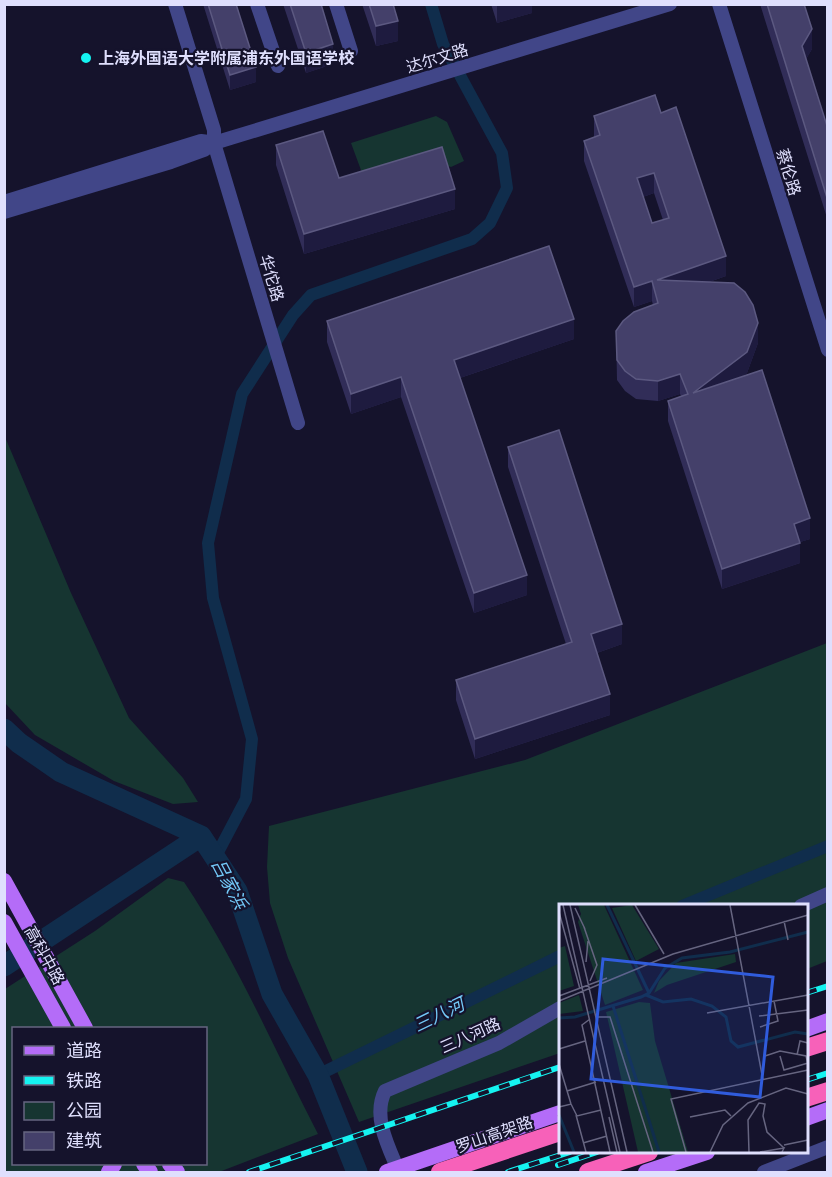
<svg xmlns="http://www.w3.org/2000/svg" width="832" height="1177" font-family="'Noto Sans','Noto Sans SC',sans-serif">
	<rect width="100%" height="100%" fill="#15132c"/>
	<!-- green -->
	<path fill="#163531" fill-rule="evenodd" d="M436,116L447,122L464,161L451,167L435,162L365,181L351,143Z
		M5,437L71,593L129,718L183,778L198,802L173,804L114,781L35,735L5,703Z
		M827,643V961L807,969L806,906H560V1053L359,1122L288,958L270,903L267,867L269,826L525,760Z
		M168,878L184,882C238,963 274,1049 318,1134L219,1172H5V989L95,931ZM14,1028H206V1164H14Z"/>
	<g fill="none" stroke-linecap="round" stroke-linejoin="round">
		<!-- canal -->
		<path stroke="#102d4c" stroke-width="12" d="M215,858L246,799L252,739L213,598L208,543L242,394L293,315L311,295L472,239L490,223L507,188L502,153L443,44L431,4
			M682,906L828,846
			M318,1075L560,956"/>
		<!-- river -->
		<path stroke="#102d4c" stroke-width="21" d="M4,729L19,743L61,772L201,836L237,891L272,994L318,1075L357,1172
			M4,966L201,836"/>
		<!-- minor -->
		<path stroke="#414688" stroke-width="14" d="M175,4L214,130V143L298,423
			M257,4L278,66
			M336,4L351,51
			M719,4L828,350
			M4,202L201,141L209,142
			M4,212L171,162L204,150L214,143L670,4
			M801,906L828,894
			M399,1172C389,1148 372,1117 385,1091L499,1043L560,1008
			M764,1172L828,1147"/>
		<!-- major -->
		<path stroke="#b46cf8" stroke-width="16" d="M4,881L85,1028
			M4,922L63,1028
			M806,1029L828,1021
			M806,1118L828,1110
			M144,1164L150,1172
			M170,1164L177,1172
			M109,1172L114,1164
			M387,1172L560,1113
			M646,1172L707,1152"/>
		<!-- highway -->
		<path stroke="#f761b9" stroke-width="18" d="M806,1048L828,1041
			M806,1098L828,1091
			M440,1172L560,1132
			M588,1172L649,1152"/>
		<!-- rail casing -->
		<g stroke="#15f3f1" stroke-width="6">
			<path id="rail" d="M806,993L828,986
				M806,1080L828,1073
				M558,1165L597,1152
				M249,1172L560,1067
				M508,1172L570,1152"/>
		</g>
		<!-- rail -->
		<use href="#rail" stroke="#15132c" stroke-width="4" stroke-dasharray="11" stroke-linecap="butt"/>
	</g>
	<!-- wall -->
	<path fill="#312d58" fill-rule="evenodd" d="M203,4H236L256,82L230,90Z
		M283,4H321L333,64L306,73Z
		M362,4H393L398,41L376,46Z
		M491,4H532V13L497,23Z
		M760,4H804L812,49L806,59L828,129V221Z
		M661,113L726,276L709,282L758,343L747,373L741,377L810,539L800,542V563L722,589L668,421V401L681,396L680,394L658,401L636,399L625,391L617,380L616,331L653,305L652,301L634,307L584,161V141L594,137V116ZM654,193L663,220L652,223L643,197Z
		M276,145L339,178L455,209L304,254L276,165Z
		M327,321L574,339L460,378L527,595L474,613L401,397L351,414L327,342Z
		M508,447L622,644L597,653L610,715L475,759L456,700V680L566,644L508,467Z"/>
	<!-- shaded-wall -->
	<path fill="#1e1b3f" d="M497,4H532V13L497,23Z
		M398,21V41L376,46V26Z
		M812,29V49L802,66V46Z
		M333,44V64L306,73V53Z
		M256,67V82L230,90V75Z
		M654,173V193L637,199V178Z
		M455,189V209L304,254V234Z
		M726,256V276L657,300V280Z
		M652,281V301L634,307V287Z
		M574,319V339L454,380V360Z
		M758,323V343L747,373L693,413V393Z
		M680,374V394L658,401V381Z
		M401,377V397L351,414V394Z
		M810,518V539L794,544V524Z
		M800,543V563L722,589V569Z
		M527,575V595L474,613V593Z
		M622,624V644L591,655V634Z
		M610,694V715L475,759V739Z"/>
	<!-- building -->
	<path fill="#44406a" stroke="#5c5981" stroke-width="1.5" fill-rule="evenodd" d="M208,4H236L256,67L230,75Z
		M290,4H321L333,44L306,53Z
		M369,4H393L398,21L376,26Z
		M767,4H804L812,29L802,46L828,129V201Z
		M655,95L661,113L676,107L726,256L657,280L734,283L745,292L753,305L758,323L747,352L693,393L762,370L810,518L794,524L800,543L722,569L668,401L688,394L680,374L658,381L636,379L625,371L617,360L616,331L623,321L634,312L658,303L652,281L634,287L584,141L600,135L594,116ZM654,173L669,218L652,223L637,178Z
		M323,131L339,178L442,147L455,189L304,234L276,145Z
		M549,246L574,319L454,360L527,575L474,593L401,377L351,394L327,321Z
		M559,430L622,624L591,634L610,694L475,739L456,680L572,642L508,447Z"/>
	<!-- markers -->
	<circle fill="#15f3f1" stroke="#15132c" stroke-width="2" cx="86" cy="58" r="6"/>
	<g text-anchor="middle" stroke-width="4.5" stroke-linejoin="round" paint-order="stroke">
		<!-- poi labels -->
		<g font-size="16" font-weight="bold" fill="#dfdffd" stroke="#15132c" text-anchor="start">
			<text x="98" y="64">上海外国语大学附属浦东外国语学校</text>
		</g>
		<!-- street labels -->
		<g font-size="16" fill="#dfdffd" stroke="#15132c">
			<text transform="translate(437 58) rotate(-17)" y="6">达尔文路</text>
			<text transform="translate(789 172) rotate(73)" y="6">蔡伦路</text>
			<text transform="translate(272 278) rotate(73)" y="6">华佗路</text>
			<text transform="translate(45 955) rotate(61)" y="6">高科中路</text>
			<text transform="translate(470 1035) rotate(-24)" y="6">三八河路</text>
			<text transform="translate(494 1134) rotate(-19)" y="6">罗山高架路</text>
		</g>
		<!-- water labels -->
		<g font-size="18" font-style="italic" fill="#73c9f8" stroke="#15132c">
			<text transform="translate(229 884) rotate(62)" y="6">吕家浜</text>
			<text transform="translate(439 1015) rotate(-26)" y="6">三八河</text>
		</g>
	</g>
	<!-- overview -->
	<g transform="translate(559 904)">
		<rect width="249" height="249" fill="#15132c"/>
		<path d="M19,1H45L84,86L46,101L19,18L22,10ZM73,1L100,45L77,57L53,4ZM6,42L15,82L0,87V44ZM176,50L177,58L108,81L95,89L100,77L117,59ZM20,91L24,107L0,110V99ZM80,98L91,99L96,137L129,248H79L47,108Z" fill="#163531"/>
		<path fill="none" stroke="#102d4c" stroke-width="3" d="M48,1L90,89M87,91L104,98L132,95L153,102L167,113L172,137L179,143L236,128L249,130M54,102L100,248M0,114L16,113L82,93L90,89L106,64L123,54L171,48L249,28M0,211L15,248"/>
		<path fill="none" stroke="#666580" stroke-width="1.5" d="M4,1L61,248M11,1L68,248M76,1L105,50M171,1L204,176M16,4L26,25M0,8L21,85M225,17L229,36M25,23L38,61L31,77M27,58L29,37M0,92L48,74M0,97L114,50L249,11M148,109L249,91M200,112L249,106M38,113H51L94,248M31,115L23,121L51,248M201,123L219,117L215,97M0,145L26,137M238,151L241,137L249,139M206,152L221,147L247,152L249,160M221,152L225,166L249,159M0,160L12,200M8,187L37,178M0,203L12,200L18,212L42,206M17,211L27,248M50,213L58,248M131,213L166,206L172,212M24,239L48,232M225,241L249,236M127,248L112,195L249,166M151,248L164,221L189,199L227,184L249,190M190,248L189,216L200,199L206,200L204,212L208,228L225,244M201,248L225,244L223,248"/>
		<path fill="#305cdc" fill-opacity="0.15" stroke="#305cdc" stroke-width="3" d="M44,55L214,73L201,193L32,175Z"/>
		<rect width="249" height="249" fill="none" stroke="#dfdffd" stroke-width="3"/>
	</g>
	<!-- border -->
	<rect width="832" height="1177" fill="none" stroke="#dfdffd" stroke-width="12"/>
	<!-- legend -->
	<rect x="12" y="1027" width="195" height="138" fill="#15132c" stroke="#666580" stroke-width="1.5"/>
	<rect x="24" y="1046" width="30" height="9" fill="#b46cf8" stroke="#666580" stroke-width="1.5"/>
	<text x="66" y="1057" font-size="18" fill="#dfdffd">道路</text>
	<rect x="24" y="1076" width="30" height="9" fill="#15f3f1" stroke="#666580" stroke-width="1.5"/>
	<text x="66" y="1087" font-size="18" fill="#dfdffd">铁路</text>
	<rect x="24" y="1102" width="30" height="18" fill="#163531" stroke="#666580" stroke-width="1.5"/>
	<text x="66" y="1117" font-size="18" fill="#dfdffd">公园</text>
	<rect x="24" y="1132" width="30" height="18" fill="#44406a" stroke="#666580" stroke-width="1.5"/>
	<text x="66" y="1147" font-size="18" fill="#dfdffd">建筑</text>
</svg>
